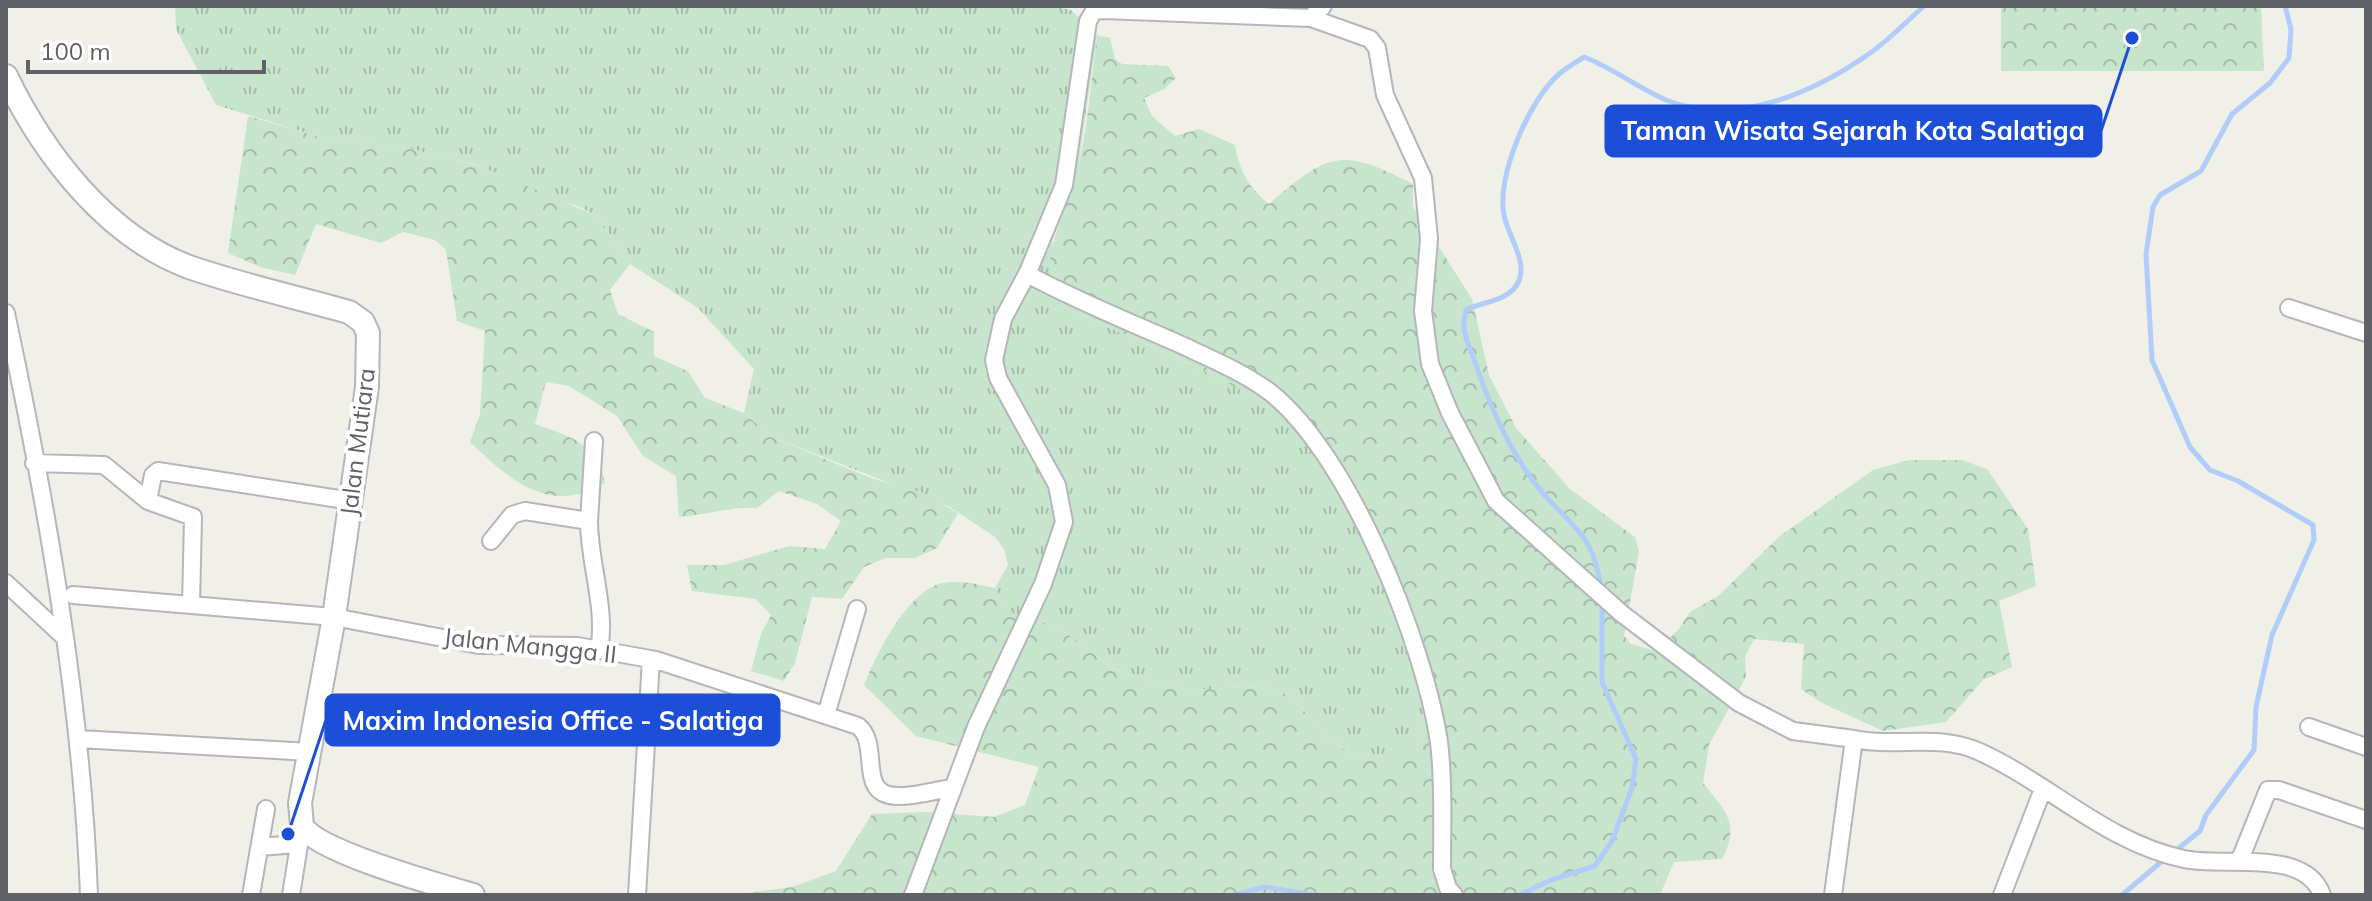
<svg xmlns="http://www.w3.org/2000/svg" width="2372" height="901" font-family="Mulish,sans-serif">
	<defs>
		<pattern id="grass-tufts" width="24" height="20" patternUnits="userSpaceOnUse" patternTransform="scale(2)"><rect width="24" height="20" fill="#c7e5cc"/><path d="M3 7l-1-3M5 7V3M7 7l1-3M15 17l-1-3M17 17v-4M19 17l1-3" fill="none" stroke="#a5bda9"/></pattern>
		<pattern id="forest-crowns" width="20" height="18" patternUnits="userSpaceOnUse" patternTransform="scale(2)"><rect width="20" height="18" fill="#c7e5cc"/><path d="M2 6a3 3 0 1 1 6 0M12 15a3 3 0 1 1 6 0" fill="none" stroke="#a5bda9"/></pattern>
	</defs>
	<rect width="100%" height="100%" fill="#f0efe8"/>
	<!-- grass -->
	<path fill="url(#grass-tufts)" d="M175,6H1053L1071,10L1097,35L1077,175L1052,240L1060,302L1066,308L1193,365L1278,409L1323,462L1388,582L1424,713L1417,754L1385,761L1354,756L1329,738L1289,695L1261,686L1191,690L1144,679L1112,668L1059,628L1009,612L995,588L1008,565L1004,549L995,537L950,507L770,436L744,413L754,369L698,308L630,264L597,216L580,207L544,196L480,166L403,147L326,139L216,105L176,29Z"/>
	<!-- forest -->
	<path fill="url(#forest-crowns)" d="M2001,6H2261L2264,71H2001Z
		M1097,35L1110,38L1115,59L1122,64L1168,66L1176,78L1164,89L1144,98L1152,116L1175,136L1199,129L1235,145C1239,170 1249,188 1269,204C1330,151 1342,148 1413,184V206L1472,299L1489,375L1516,428L1570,489L1635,537L1639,551L1624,636L1631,644L1656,651L1678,630L1690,612L1718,596L1780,536L1873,470L1909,460H1962L1987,469L2028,529L2036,586L1999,601L2012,667L1983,680L1946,722L1883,731L1820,702L1801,689L1804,644L1754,639L1745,657L1746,677L1709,745L1703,783C1725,810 1741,824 1722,859L1674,862L1660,895H733L792,887L836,871L872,814L928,812L994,817L1025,805L1039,767L916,736L864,685C876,655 905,596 938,584C955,579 979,584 995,588L1010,612L1059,628L1112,668L1144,679L1191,690L1261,686L1289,695L1329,738L1354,756L1385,760L1417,753L1424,713L1388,582L1323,462L1278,409L1193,365L1066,308C1029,269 1066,217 1076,175C1088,130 1091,81 1097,35Z
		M248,116L326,139L403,147L480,166L597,216L630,264L610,290L618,314L654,332V356L688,371L705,398L744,413L770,436L871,478L921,492L958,513L937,548L915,558H885L864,567L842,599L812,597L795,663L784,681L751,671L761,634L771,615L756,599L692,591L687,565H724L789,546L825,549L841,521L817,504L779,491L757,508C731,506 707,515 679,517L676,476L643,456L617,416L569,386L546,382L535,424C569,436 598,443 605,483C549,516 510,480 470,442L480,414L485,331L457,321L446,250L435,240L403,232L381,243L316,224L295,275L260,267L228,253Z"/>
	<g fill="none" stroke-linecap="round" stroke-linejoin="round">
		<!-- stream -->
		<path stroke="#b0ccf8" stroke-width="5" d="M1601,588C1593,528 1566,525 1534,482C1507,446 1489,404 1475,362C1468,341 1460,332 1466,310C1481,302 1506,301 1516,286C1531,265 1508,237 1504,215C1496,177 1529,100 1559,74C1566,68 1576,62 1584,57C1613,68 1638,88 1666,100C1736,128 1816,92 1873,51C1892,37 1907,21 1924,6
			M2175,851L2200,831L2206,815L2254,750L2256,707L2272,635L2314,540L2313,525L2238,481L2210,470L2190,447L2152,360L2146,254L2153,207L2160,195L2201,171L2232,114L2270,83L2289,58L2291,29L2285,6
			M1234,895L1264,887L1315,895
			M1519,895L1551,880L1595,866L1612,841L1632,788L1636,759L1602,682V602
			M2122,895L2167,857"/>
		<!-- minor casing -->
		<g stroke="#b5b6bb" stroke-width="20">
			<path id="minor" d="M1311,18L1370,39L1377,48L1385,95L1423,178L1429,239L1423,311L1430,364L1450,413L1496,501L1621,613L1739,703L1793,731L1854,739
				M1027,274C1079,302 1132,323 1186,347C1215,361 1245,373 1271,393C1350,456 1424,643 1439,742C1444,783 1442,828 1442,869L1448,888L1454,895
				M2289,308L2366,333
				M6,313C46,501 82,703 89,895
				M34,463L104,465L148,501L193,517L191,605
				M148,501L153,475L158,471L352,501
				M589,521C589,563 607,609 599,650
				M491,541L512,515L525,511L589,521L594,441
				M6,583L63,636
				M73,595L334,617L479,645L577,646L656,660L858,726C880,743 859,788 889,795C908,799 934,790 953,788
				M826,715L857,609
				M2309,727L2366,747
				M79,739L310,752
				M260,847L296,844
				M2239,862L2268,790H2279L2366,820
				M251,895L266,809
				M291,895L302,826
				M637,895L651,659
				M913,895L976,727L1043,584L1064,522L1057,485L998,378L994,360L1003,319L1028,272L1064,185L1088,21L1094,11L1103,10L1311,18L1323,6
				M1833,895L1854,739C1896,748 1940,733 1980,752C2050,784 2107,843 2184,859C2225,868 2305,847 2322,895
				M2002,895L2043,789"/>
		</g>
		<!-- tertiary casing -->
		<g stroke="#b5b6bb" stroke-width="26">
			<path id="tertiary" d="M6,76C43,153 106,236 189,267C241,285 296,297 349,312L363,322L368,333L367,387L334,617L300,803L302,826C318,852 439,885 473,895"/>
		</g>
		<!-- minor -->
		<use href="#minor" stroke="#fff" stroke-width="16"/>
		<!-- tertiary -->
		<use href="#tertiary" stroke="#fff" stroke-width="22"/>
	</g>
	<g text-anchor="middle" stroke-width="8" stroke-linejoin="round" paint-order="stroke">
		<!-- street labels -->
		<g font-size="24" fill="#5f6167" stroke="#fff">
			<text transform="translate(358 442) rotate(-83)" y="8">Jalan Mutiara</text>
			<text transform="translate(530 646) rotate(6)" y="8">Jalan Mangga II</text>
		</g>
	</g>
	<!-- callouts -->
	<path fill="none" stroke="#1d4ed8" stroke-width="3" d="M2132 38L2101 131M288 834L326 720"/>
	<g fill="#1d4ed8" stroke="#fff" stroke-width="3">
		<circle cx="2132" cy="38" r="8"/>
		<circle cx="288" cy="834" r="8"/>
	</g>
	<g fill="#1d4ed8" stroke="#1d4ed8" stroke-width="3">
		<rect x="1606" y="106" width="495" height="50" rx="8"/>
		<rect x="326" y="695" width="453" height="50" rx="8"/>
	</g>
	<g font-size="26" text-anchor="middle" font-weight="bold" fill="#fff">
		<text x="1853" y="140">Taman Wisata Sejarah Kota Salatiga</text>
		<text x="553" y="730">Maxim Indonesia Office - Salatiga</text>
	</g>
	<!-- border -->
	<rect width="2372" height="901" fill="none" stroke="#5f6167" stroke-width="16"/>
	<!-- scale -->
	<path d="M28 60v12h236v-12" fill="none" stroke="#5f6167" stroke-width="4"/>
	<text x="40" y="60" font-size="24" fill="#5f6167" stroke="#ffffff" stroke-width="6" paint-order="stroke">100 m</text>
</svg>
